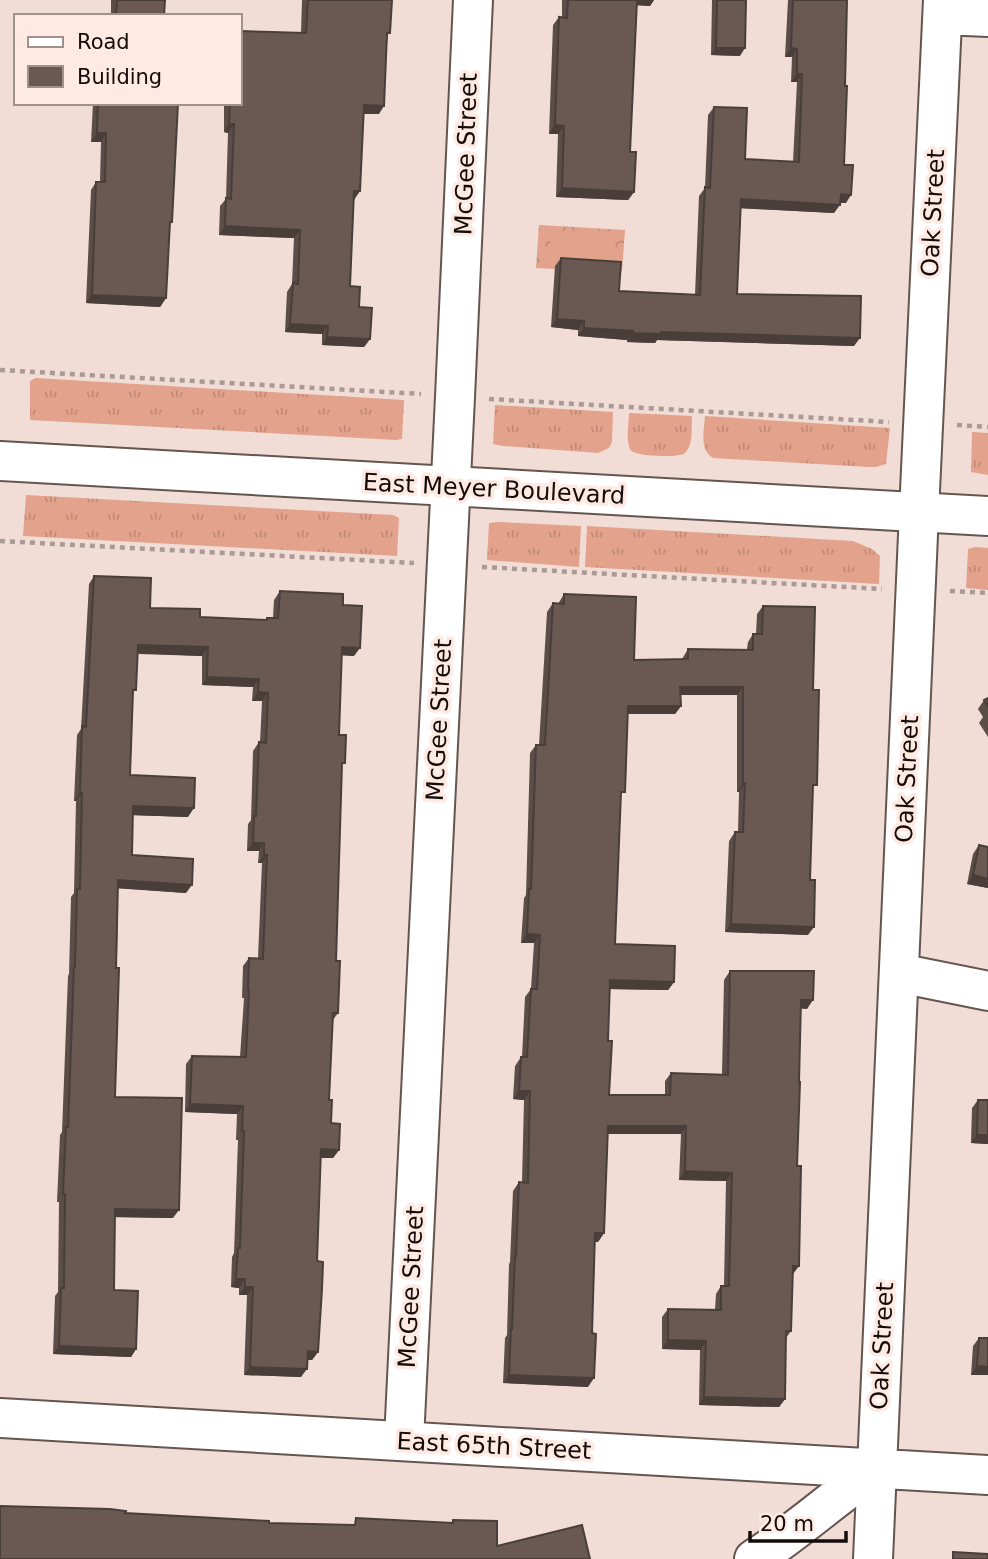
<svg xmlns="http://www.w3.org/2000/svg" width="988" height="1559" font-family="'DejaVu Sans',sans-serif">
	<defs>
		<pattern id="grass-tufts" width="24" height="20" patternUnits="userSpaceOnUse" patternTransform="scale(1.75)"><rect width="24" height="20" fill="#e3a28c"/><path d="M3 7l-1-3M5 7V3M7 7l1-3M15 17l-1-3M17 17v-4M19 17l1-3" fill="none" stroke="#c28a77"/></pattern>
		<pattern id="park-crowns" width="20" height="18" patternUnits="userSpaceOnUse" patternTransform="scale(1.75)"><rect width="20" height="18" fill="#e3a28c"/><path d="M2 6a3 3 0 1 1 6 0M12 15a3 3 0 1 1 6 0" fill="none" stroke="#c28a77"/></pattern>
	</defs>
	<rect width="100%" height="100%" fill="#f1ddd6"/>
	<!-- grass -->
	<path fill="url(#grass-tufts)" d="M36,378L404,400L402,439L396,440L30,420V381Z
		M495,405L613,412L612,442L609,448L598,453L503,446L493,444Z
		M629,413L692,416C691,427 694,444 685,453C679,458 644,456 636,453C632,452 630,450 629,446C626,436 629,422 629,413Z
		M705,416L890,428L886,464L876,467H868L713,458C699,449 704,431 705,416Z
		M972,432L988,433V475L971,472Z
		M26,495L393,515L399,518L397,556L23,536Z
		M497,522L581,526L579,567L487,560L489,523Z
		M587,526L853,541L872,549L880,556L879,584L585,567Z
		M975,547L988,548V590L966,588L968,549Z"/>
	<!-- park -->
	<path fill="url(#park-crowns)" d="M539,225L625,230L622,271L555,266V269L536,268Z"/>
	<!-- pitch -->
	<path fill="#e3a28c" d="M551,233L613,237L611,267L549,263Z"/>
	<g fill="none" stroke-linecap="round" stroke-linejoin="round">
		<!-- minor casing -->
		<g stroke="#65554f" stroke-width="42">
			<path id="minor" d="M943,15L988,17
				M899,973L988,991
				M0,1418L988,1475
				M404,1440L455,397L473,0
				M754,1559C797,1532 834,1497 876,1469
				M873,1559L919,512L943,0"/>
		</g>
		<!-- major casing -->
		<g stroke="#65554f" stroke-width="42">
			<path id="major" d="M0,461L988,516"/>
		</g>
		<!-- path -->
		<path stroke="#aa9a95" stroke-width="4.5" stroke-dasharray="5 5" stroke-linecap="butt" d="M0,370L421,394
			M489,399L889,422
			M957,425L988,427
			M0,541L414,563
			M482,567L882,589
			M950,591L988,593"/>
		<!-- minor -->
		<use href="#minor" stroke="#fff" stroke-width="38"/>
		<!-- major -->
		<use href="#major" stroke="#fff" stroke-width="38"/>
	</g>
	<!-- wall -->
	<path fill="#5b4d47" d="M111,0H165L164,16H111Z
		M302,0H392L379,114H364L354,200L350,286L370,339L364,347L322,345V334L285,332L287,292L292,284L294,238L219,235L220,206L226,199L228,133L224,132V103H240L301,33Z
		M562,0H654L650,6L637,5L630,152L634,192L628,200L556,197L558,134H549L553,25L559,17H562Z
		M712,0H746L740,56L711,55Z
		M788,0H847L844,165L846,203H840L834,213L741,208L737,294L854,346L657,340L655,343L627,342V340L578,336V330L551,327L555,266L561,258L619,291L695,295L699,196L705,188L708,115L714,107L745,159L793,162L797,82H791L792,57H785Z
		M93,103H178L169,225L166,298L160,307L86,303L91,190L96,182H100L101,142H91Z
		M94,576L150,608L200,617L265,620L267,618H273L274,600L280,591L343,605L354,656L341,655L339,735L341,768L336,961L338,1013L333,1020L329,1100L331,1123L339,1150L333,1158H321L317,1261L318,1352L312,1360H307L301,1377L244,1375L247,1295H239V1288L231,1287L232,1257L234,1253L238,1140H236L237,1114L185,1112L186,1064L192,1056L240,1057L244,998H242L243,966L249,958H258L262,863H258L259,851H247L248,824L251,820L253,751L259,742L260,743L262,701H252L253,687L202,685V656L138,654L133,696L130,775L188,817L133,815L132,855L186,893L118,888L115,1097L173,1218L115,1217L114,1290L136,1349L131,1357L53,1354L55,1296L58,1292L59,1202H57L60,1135L62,1132L68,976L69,974L71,897L74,893L76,801H74L77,735L81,729L89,584Z
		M564,594L634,660L682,659L688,649H747L748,642L753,634H756L757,614L763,606L813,690V791L808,935L725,932L729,841L735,832H738L739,792H737V695H681V706L675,714H628L621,798L615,944L674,982L668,990L610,989L608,1041L609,1095H665V1081L671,1073L722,1074L724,980L730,971L807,1009L801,1008L791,1331L786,1338L785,1399L779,1407L699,1405L700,1350L662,1349V1317L668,1309L715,1310L716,1294L721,1286H724L726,1181L679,1180L681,1134H607L604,1233L598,1242H595L588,1387L503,1383L505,1338L507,1335L509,1264L510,1262L513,1191L519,1182H522L524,1100L513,1099L515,1066L521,1057H522L525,997L531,989L534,943H521L524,898L526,895L530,753L536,745H539L547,612L553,603L558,604Z
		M988,698V737L979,723L983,717L978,709L984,700Z
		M979,845L988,888L967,884L973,854Z
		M978,1100H988V1144L971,1143L972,1108Z
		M979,1338H988V1375H971L973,1346Z"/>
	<!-- shaded-wall -->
	<path fill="#4a3e3a" d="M635,0H654L650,6L631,5Z
		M716,48H745L740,56L711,55Z
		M791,48L797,49L792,57H785Z
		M797,74H802L797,82H791Z
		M364,105L384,106L379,114H358Z
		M229,124H234L228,133L224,132Z
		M555,125L564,126L558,134H549Z
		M97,133H106L101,142H91Z
		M562,188L634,192L628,200L556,197Z
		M354,191H360L354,200L348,199Z
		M841,194L851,195L846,203L835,202Z
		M741,199L840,205L834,213L735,208Z
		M225,226L300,230L294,238L219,235Z
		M92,295L166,298L160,307L86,303Z
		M557,319L584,321L578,330L551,327Z
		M290,324L328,326L322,334L285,332Z
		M584,328L633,331L627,340L578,336Z
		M661,332L860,338L854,346L657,340L655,343L627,342L632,333Z
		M327,337L370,339L364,347L322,345Z
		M138,645L208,647L202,656L132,653Z
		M342,647L360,648L354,656L336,655Z
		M207,677L259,679L253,687L202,685Z
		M680,687H743L737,695H675Z
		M258,692L268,693L262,701H252Z
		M628,706H681L675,714H622Z
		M743,783H745L739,792H737Z
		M80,793H82L76,801H74Z
		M133,806L194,808L188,817L127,815Z
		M253,843H264L259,851H247Z
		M264,855H267L262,863H258Z
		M973,875L988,879V888L967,884Z
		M118,880L192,885L186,893L113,888Z
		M731,924L814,927L808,935L725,932Z
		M527,934L540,935L534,943H521Z
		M610,980L674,982L668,990L604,989Z
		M801,1000H813L807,1009L795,1008Z
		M519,1091H530L524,1100L513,1099Z
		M190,1104L243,1106L237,1114L185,1112Z
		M608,1126H686L681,1134H602Z
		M977,1135H988V1144L971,1143Z
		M321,1149L339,1150L333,1158H315Z
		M685,1171L732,1173L726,1181L679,1180Z
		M115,1209L179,1210L173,1218L109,1217Z
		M595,1233H604L598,1242H589Z
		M793,1266H799L793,1274Z
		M236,1279H245L239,1288L231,1287Z
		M245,1287H253L247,1295H239Z
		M668,1340L706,1341L700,1350L662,1349Z
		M59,1346L136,1349L131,1357L53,1354Z
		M308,1351L318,1352L312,1360H302Z
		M977,1366L988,1367V1375H971Z
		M250,1367L307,1369L301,1377L244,1375Z
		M509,1375L594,1378L588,1387L503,1383Z
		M704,1397L785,1399L779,1407L699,1405Z"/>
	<!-- building -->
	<path fill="#6a5953" stroke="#4a3e3a" stroke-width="2" d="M117,0H165L164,16H116Z
		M308,0H392L390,33H387L384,106L364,105L360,191H354L350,286L360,287L359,307L372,308L370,339L327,337L328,326L290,324L293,283L298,284L300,230L225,226L226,198L231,199L234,124H229L230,103H240V31L306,33Z
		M568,0H637L630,152H636L634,192L562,188L564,126L555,125L559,17L567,18Z
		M717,0H746L745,48H716Z
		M793,0H847L845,86H847L844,165H853L851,195L841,194L840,205L741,199L737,294L861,296L860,338L661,332V334L632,333L633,331L584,328V321L557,319L561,258L621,262L619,291L700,295L705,187L710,188L714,107L747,108L745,159L799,162L802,74H797V49L791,48Z
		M98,103H178L172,222H170L166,298L92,295L96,182H105L106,133H97Z
		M94,576L151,578L150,608L200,609V617L267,620V618H278L280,591L343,594V605L362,606L360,648L342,647L339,735H346L345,763H342L336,961H340L338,1013H333L329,1100H332L331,1123L340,1124L339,1150L321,1149L317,1261L323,1262L322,1289L318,1352L308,1351L307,1369L250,1367L253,1287H245V1279H236L238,1248H240L244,1131H242L243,1106L190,1104L192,1056L246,1057L249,990H248L249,958L263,959L267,855H264V843H253L254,816H256L259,742L266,743L268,693L258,692L259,679L207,677L208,647L138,645L136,690H133L130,775L195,778L194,808L133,806L132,855L193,859L192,885L118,880L116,968H119L115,1097L182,1098L179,1210L115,1209L114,1290L138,1291L136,1349L59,1346L61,1288H64L65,1194H63L66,1127H68L74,967H75L77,889H80L82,793H80L82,726L86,727Z
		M564,594L636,597L634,660L688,659V649L753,650V634H762L763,606L815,607L813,690H819L817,785H813L810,880H815L814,927L731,924L735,832H743L745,783H743V687H680L681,706H628L625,792H621L615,944L675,946L674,982L610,980L608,1041H612L609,1095H670L671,1073L728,1075L730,971H814L813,1000H801L799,1082H800L797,1166H801L799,1266H793L791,1331H786L785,1399L704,1397L706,1341L668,1340V1309L721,1310V1286H729L732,1173L685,1171L686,1126H608L604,1233H595L592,1333L596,1334L594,1378L509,1375L511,1329H512L515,1256H516L519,1182L528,1183L530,1091H519L521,1057H527L531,989H537L540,935L527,934L529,889H531L536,745H545L553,603L564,604Z
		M988,698V707L984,700Z
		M979,845L988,847V879L973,875Z
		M978,1100H988V1135H977Z
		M979,1338H988V1367L977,1366Z
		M0,1506L110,1509L126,1511L125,1513L269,1521V1523L355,1525L356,1518L453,1523V1520L497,1521V1546L582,1525L590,1559H0Z
		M953,1552L988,1554V1559H953Z"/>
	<g text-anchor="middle" stroke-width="7" stroke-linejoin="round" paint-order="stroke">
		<!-- street labels -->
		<g font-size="24" fill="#130c0a" stroke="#ffeae3">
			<text transform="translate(466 154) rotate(-88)" y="8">McGee Street</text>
			<text transform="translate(933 213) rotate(-87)" y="8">Oak Street</text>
			<text transform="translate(494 489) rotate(3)" y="8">East Meyer Boulevard</text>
			<text transform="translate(439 720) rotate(-87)" y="8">McGee Street</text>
			<text transform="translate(907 779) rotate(-87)" y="8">Oak Street</text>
			<text transform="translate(411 1287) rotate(-87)" y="8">McGee Street</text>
			<text transform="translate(882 1346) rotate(-87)" y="8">Oak Street</text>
			<text transform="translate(494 1446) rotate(3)" y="8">East 65th Street</text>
		</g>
	</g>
	<!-- legend -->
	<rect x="14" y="14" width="228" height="91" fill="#ffeae3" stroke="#a1918c" stroke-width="2"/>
	<rect x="28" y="37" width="35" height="10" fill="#ffffff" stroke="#a1918c" stroke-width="2"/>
	<text x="77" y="49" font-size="21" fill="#130c0a">Road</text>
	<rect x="28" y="66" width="35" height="21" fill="#6a5953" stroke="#a1918c" stroke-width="2"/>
	<text x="77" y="84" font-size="21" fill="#130c0a">Building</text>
	<!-- scale -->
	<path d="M750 1531v10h96v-10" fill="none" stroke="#130c0a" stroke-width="3.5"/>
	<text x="760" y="1531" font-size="21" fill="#130c0a" stroke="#ffeae3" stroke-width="5" paint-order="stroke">20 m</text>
</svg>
